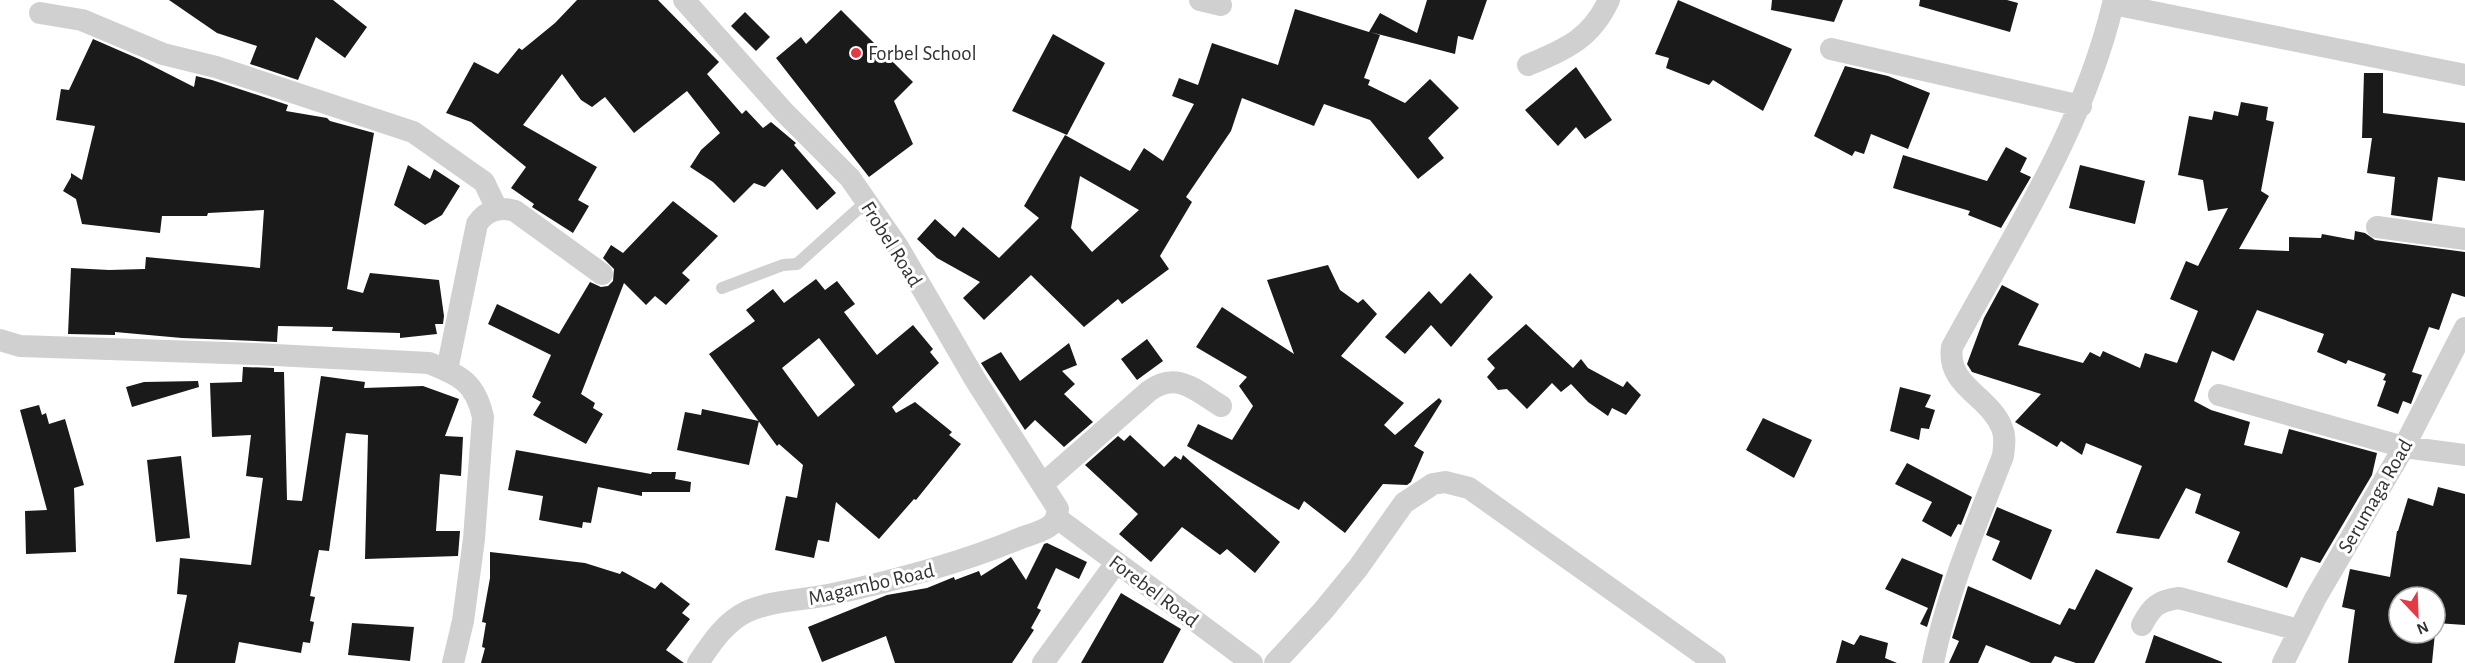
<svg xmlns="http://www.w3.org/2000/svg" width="2465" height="663" font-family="'Alegreya Sans',sans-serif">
	<rect width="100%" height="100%" fill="#fff"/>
	<!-- building -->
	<path fill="#1a1a1a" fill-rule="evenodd" d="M169,0H333L367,27L345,58L316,37L298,80L250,64L257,46L217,33Z
		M577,0H658L719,62L707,74L742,114L746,110L763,128L771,122L796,143L794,145L836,193L817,210L782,169L765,187L754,183L734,203L713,182L690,167L701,150L720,133L687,91L634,133L605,97L592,107L581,100L562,74L523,125L597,167L578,200L589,206L573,233L532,207L534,204L511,188L526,167L471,122L446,113L474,62L498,74L519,48L522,50L555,23Z
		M1427,0H1487L1473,40L1458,36L1455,54L1370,32L1380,35L1364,78L1370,80L1368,85L1405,103L1430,79L1459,108L1428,138L1444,158L1418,179L1370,120L1324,104L1314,126L1242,98L1231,131L1186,197L1192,202L1160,256L1169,269L1122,304L1118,299L1084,327L1031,275L984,320L963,298L980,282L937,258L917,239L935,219L955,237L963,227L999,258L1039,218L1024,206L1065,135L1130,171L1144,148L1163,161L1194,104L1172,96L1179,78L1198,85L1212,43L1278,65L1295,9L1369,32L1380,13L1417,33ZM1080,176L1139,210L1092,252L1071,228Z
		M1678,0L1792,49L1763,111L1713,80L1709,85L1666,68L1669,58L1655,54Z
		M1772,0H1843L1834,22L1771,10Z
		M1920,0H2007L2018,3L2010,32L1919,6Z
		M841,10L913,82L894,101L913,144L869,177L776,58L801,37L806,44Z
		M745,12L770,37L756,51L731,26Z
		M1053,34L1105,63L1067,135L1012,111Z
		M93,39L139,59L194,87L196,76L212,80L288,105L286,111L327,118L330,121L374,133L347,289L363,293L370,273L439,280L444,316L443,324H435L437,334L400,338V333L332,331L333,327L278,326L277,342L182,338L115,332V335L68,334L71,268L109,270L145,269L146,257L260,268L264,210L208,213L207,216H162L160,233L82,224L76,199L63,191L71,177V173L82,180L95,126L56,120L61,89L69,90Z
		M1845,66L1888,76L1930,93L1908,149L1871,134L1864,154L1855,151L1852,156L1814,136Z
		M1576,67L1612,120L1585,139L1576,127L1558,146L1525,110Z
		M2364,73H2383V113L2465,123V181L2438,177L2432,221L2391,215L2395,177L2367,173L2372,138H2362Z
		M2241,102L2268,107L2266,120L2274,122L2261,191L2269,196L2239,249L2289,251V237L2321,238L2322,234L2354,240L2355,231L2365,233L2375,240L2465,252V297L2452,293L2439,330L2429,327L2412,372L2422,375L2411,404L2403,401L2398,414L2377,406L2386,381L2383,380L2386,374L2348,360L2346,364L2317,352L2324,334L2257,310L2234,361L2212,351L2194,401L2211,410L2250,422L2244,445L2282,454L2289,429L2377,453L2372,475L2320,563L2301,557L2287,588L2227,562L2240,532L2195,513L2201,494L2186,488L2159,539L2116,533L2142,466L2086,443L2082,455L2061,441L2057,447L2015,422L2041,394L1972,372L1967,364L1984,318L2002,285L2039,304L2018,345L2083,363L2090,352L2100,357L2103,351L2140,368L2145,353L2177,363L2198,311L2170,299L2186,261L2198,266L2228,208L2208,211L2203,180L2178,175L2189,116L2212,120L2214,111L2238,116Z
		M2006,147L2027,158L2020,172L2031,177L2001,228L1968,215L1970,211L1893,188L1903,155L1987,181Z
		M408,165L430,179L434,169L460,186L442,215L425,225L394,205Z
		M2080,165L2145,181L2135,224L2069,208Z
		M673,201L718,236L682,273L690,280L666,305L655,296L646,305L624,283L581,394L595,403L593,408L603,414L586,444L533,415L541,402L532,397L551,355L488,324L497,304L559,334L590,282L601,287L608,286L613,281L614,269L603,258L611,245L623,253Z
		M1328,265L1340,290L1358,303L1363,299L1377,314L1341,356L1404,403L1384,425L1395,435L1439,398L1442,401L1414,446L1424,452L1411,482L1407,485L1383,484L1345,533L1304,501L1299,510L1187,446L1198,424L1232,440L1253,406L1239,386L1247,377L1196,347L1222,307L1294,354L1267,280Z
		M1470,273L1493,297L1451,347L1431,325L1405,354L1385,337L1429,291L1441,304Z
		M816,279L825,290L837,281L855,304L844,312L877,355L913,325L933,349L930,352L939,363L892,407L896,413L915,402L952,432L949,435L961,444L916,500L914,499L879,539L836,502L829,542L818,540L814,558L775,550L786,496L797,498L803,465L779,444L777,446L709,354L755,321L746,310L773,289L784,303ZM819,338L855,385L818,417L782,368Z
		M1526,324L1573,368L1581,359L1588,368L1623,387L1627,381L1641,395L1626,415L1612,408L1608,416L1588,402L1571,384L1561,392L1552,383L1527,409L1507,389L1498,390L1487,377L1495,368L1487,359Z
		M1147,339L1163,361L1137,380L1121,359Z
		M1069,343L1077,365L1062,371L1075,384L1064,394L1093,422L1064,447L1035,420L1025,430L981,363L1001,352L1020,381Z
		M243,367L274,368V372H284L287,500L302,501L321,376L365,382L364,388L423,386L459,399L445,436L463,437L461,476L440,474L436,531H460L458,556L365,559L368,435L346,433L329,551L319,550L310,596L315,597L310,621L314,622L310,643L303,642L301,653L239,642L235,663H174L187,595L177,594L180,558L251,565L263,478L246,476L251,435L212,437L210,383L242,382Z
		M198,381L199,387L132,407L126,387L144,382Z
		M1900,387L1931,395L1925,407L1935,410L1929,429L1921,428L1919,440L1890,431Z
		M39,405L42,415L46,413L49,424L65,419L84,485L74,488L76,552L26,554L25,511L47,510L20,410Z
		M702,409L759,421L749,465L677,450L685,412L701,415Z
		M1763,418L1812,440L1794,478L1746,450Z
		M1130,435L1164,467L1175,456L1181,460L1183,455L1280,542L1255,573L1227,549L1220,555L1182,527L1151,562L1119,534L1138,514L1085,465L1118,436L1124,441Z
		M516,450L651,474L652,472H676L675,479L691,482L690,492H642V496L598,487L591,523L583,522L582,528L539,520L543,496L508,490Z
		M181,456L190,538L156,542L147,460Z
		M1907,463L1972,497L1961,525L1958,524L1951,537L1922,521L1932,502L1895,484Z
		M2438,487L2465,494V625L2436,623L2435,632V597H2399V633H2435L2432,663H2348L2355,610L2342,607L2350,569L2390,577L2397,531H2398L2408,498L2433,506Z
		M1997,507L2052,530L2031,580L1992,560L2000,541L1986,535Z
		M1047,543L1087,562L1079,579L1056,568L1037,608L1041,610L1031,628L1034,630L1012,663H895L886,636L822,662L808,627L887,595L927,588L954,577L955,580L979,571L981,576L1011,557L1026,580L1044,544Z
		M490,552L585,563L620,574L622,571L655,589L661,582L690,604L682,613L690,619L666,650L684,663H481L485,648L482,647L486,623L482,622L490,578Z
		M1902,558L1943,575L1927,627L1920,624L1928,608L1885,589Z
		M2096,569L2133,588L2094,663H2076L2055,656L2051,663H2031L1986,645L1978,663H1949L1959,641L1952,638L1968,586L2060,625L2069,608L2075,610Z
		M1121,593L1181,629L1163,663H1081Z
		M352,623L414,627L410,661L348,655Z
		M1860,635L1888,643L1885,658L1897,663H1836L1842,640L1854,645Z
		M2154,635L2222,662V663H2145Z"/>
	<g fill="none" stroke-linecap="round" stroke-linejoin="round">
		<!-- lane -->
		<path stroke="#d0d0d0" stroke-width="12" d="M722,288L783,265L797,264L867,201"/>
		<!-- street -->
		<path stroke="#d0d0d0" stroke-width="22" d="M684,0L784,112L850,178L898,247L976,381L1058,509C1057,516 1056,521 1051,525C1043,532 1031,534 1021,538C961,563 898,580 833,594C806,600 774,600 748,611C725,622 712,642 698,663
			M1200,0L1221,5
			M2114,0L2113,4L2465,75
			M40,13L82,20L163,54L216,67L413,132L484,182L497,209
			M1831,49L2081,106
			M1528,65C1566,49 1591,39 1609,0
			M2377,227L2465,239
			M0,340L20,346L256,354L429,363C461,376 475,382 483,417L474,539L463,621L453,663
			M447,370L477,224C486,210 500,206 515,211L602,274
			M2219,395L2404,447L2465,455
			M1043,484L1149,391C1177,370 1196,391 1221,406
			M1057,518L1252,663
			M2142,625C2152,606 2158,601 2179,598L2299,630
			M1043,663L1116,563
			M1275,663L1322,612L1358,568L1404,503L1433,484L1445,482L1469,488L1715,663
			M1933,663C1947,592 1977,523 2003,456C2004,446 2006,437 2002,428C1990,396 1946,386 1952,347C2013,235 2083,129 2113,4
			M2283,663L2315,599L2404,447L2465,328"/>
	</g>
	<!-- markers -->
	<circle fill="#e63946" stroke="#fff" stroke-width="2" cx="856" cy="53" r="6"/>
	<g text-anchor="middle" stroke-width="6" stroke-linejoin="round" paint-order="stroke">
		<!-- poi labels -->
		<g font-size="21" fill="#333" stroke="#fff" text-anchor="start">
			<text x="868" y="60">Forbel School</text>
		</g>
		<!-- street labels -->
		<g font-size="21" fill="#333" stroke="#fff">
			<text transform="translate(892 244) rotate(58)" y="7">Frobel Road</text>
			<text transform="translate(2375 496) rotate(-60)" y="7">Serumaga Road</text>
			<text transform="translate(871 584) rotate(-13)" y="7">Magambo Road</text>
			<text transform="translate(1154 591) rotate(37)" y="7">Forebel Road</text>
		</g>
	</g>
	<!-- north arrow -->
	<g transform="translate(2417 615) rotate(157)"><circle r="28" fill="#ffffff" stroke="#adadad" stroke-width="1.5"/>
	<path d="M0-4.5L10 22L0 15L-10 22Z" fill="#e63946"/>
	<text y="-9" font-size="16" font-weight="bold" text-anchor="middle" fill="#333333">N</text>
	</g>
</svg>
